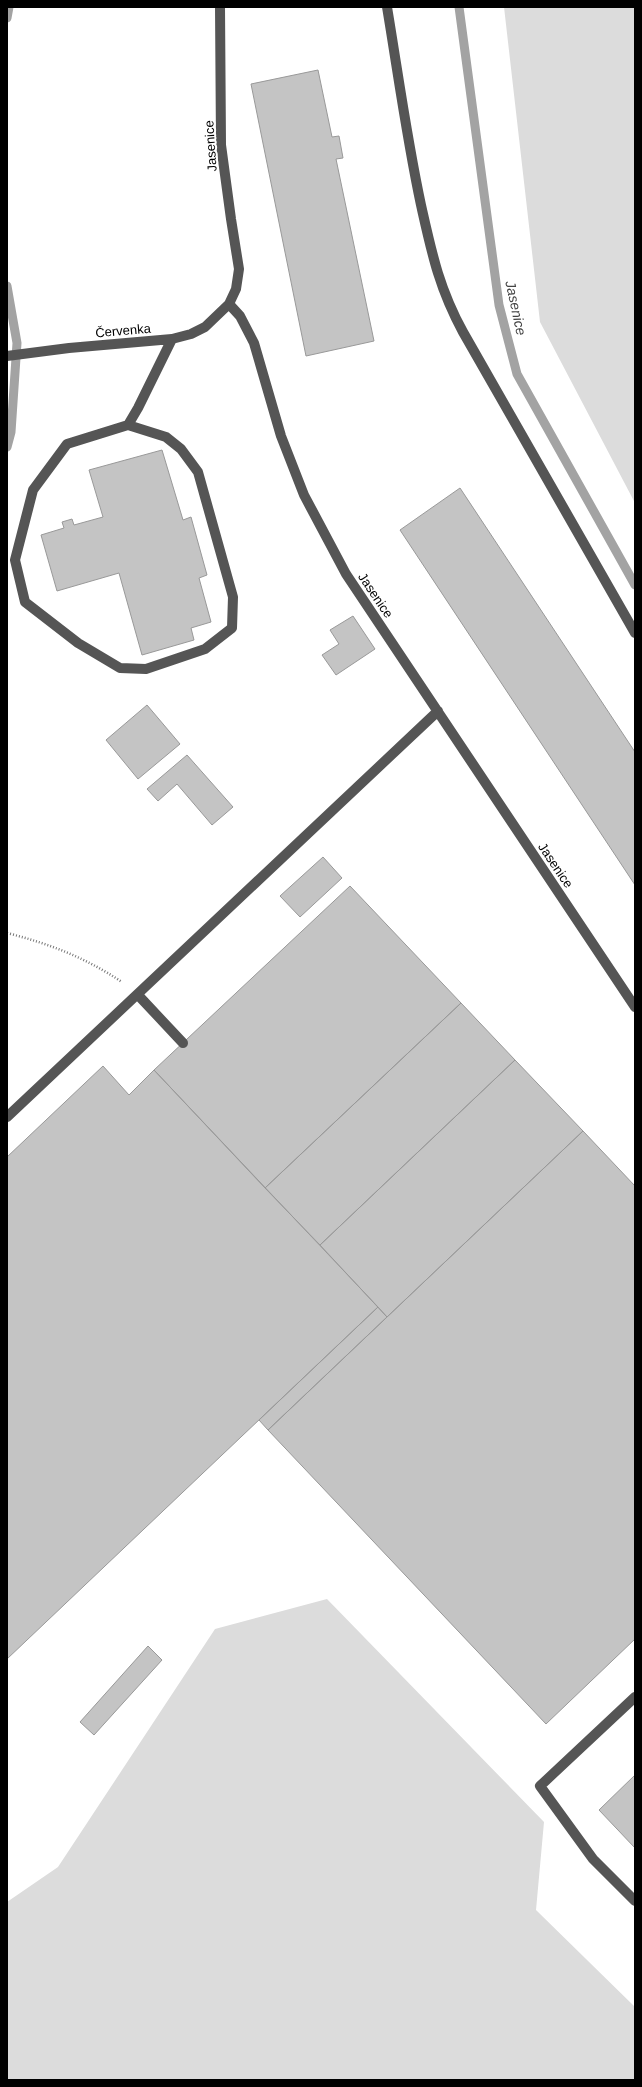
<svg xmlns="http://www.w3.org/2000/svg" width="642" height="2087" font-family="Helvetica,sans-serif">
	<rect width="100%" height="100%" fill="#fff"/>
	<!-- green -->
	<path fill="#dcdcdc" d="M504,7H635V503L540,322Z
		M327,1599L544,1822L536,1910L635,2007V2080H7V1902L58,1867L215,1629Z"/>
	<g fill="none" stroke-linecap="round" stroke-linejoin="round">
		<!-- stream -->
		<path stroke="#a3a3a3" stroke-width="9" d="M459,7L499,305L517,374L635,585
			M7,18L9,7
			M7,286L17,343L11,432L7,447"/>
	</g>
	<!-- building -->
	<path fill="#c4c4c4" stroke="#999" d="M318,70L332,137L339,136L343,158L336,159L374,341L306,356L251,84Z
		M162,450L183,520L191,517L207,575L199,578L211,622L191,628L194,640L142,655L119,573L57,591L41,535L64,528L62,522L72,519L74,525L103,517L89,470Z
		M460,488L635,752V885L400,530Z
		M353,616L375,649L336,675L322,655L339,644L330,630Z
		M147,705L180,744L138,779L106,740Z
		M187,755L233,807L212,825L177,784L158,801L147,789Z
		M323,857L342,878L300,917L280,896Z
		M350,886L461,1003L265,1188L154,1070Z
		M461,1003L515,1060L320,1245L265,1188Z
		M515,1060L583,1131L387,1317L320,1245Z
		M103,1066L129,1095L154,1070L378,1307L7,1659V1157Z
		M583,1131L635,1186V1639L546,1724L268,1430Z
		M378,1307L387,1317L268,1430L259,1420Z
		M148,1646L162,1660L94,1735L80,1722Z
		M635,1775V1848L599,1810Z"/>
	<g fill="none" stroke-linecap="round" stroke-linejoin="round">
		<!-- path -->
		<path stroke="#777" stroke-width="2.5" stroke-dasharray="1 2" stroke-linecap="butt" d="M7,933C50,944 84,957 122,982"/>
		<!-- minor -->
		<path stroke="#555" stroke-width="10" d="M387,7C398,73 407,140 421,205C432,254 439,288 463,332L635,633
			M229,304L240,316L254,343L281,436L304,495L346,574L635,1007
			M7,356L69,348L172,339L191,334L205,327L229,304L236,289L239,269L231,219L221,145L220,7
			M128,425L166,437L181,449L198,472L233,597L232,628L205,649L146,669L120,668L78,643L25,602L15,560L33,490L67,444L128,425L138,408L172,339
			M138,995L183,1043
			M7,1117L438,711
			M635,1697L540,1786L593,1859L635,1901"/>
	</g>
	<g text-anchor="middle" stroke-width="4" stroke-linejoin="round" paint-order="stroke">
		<!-- street labels -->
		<g font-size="13" fill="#000" stroke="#fff">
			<text transform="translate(210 146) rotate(-94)" y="5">Jasenice</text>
			<text transform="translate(123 330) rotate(-5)" y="5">Červenka</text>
			<text transform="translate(376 595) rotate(56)" y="5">Jasenice</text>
			<text transform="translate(556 865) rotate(56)" y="5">Jasenice</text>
		</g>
		<!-- water labels -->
		<g font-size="14" font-style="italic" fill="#444" stroke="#fff">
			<text transform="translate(516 308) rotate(78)" y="5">Jasenice</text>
		</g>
	</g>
	<!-- border -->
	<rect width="642" height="2087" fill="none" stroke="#000000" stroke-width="16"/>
</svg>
